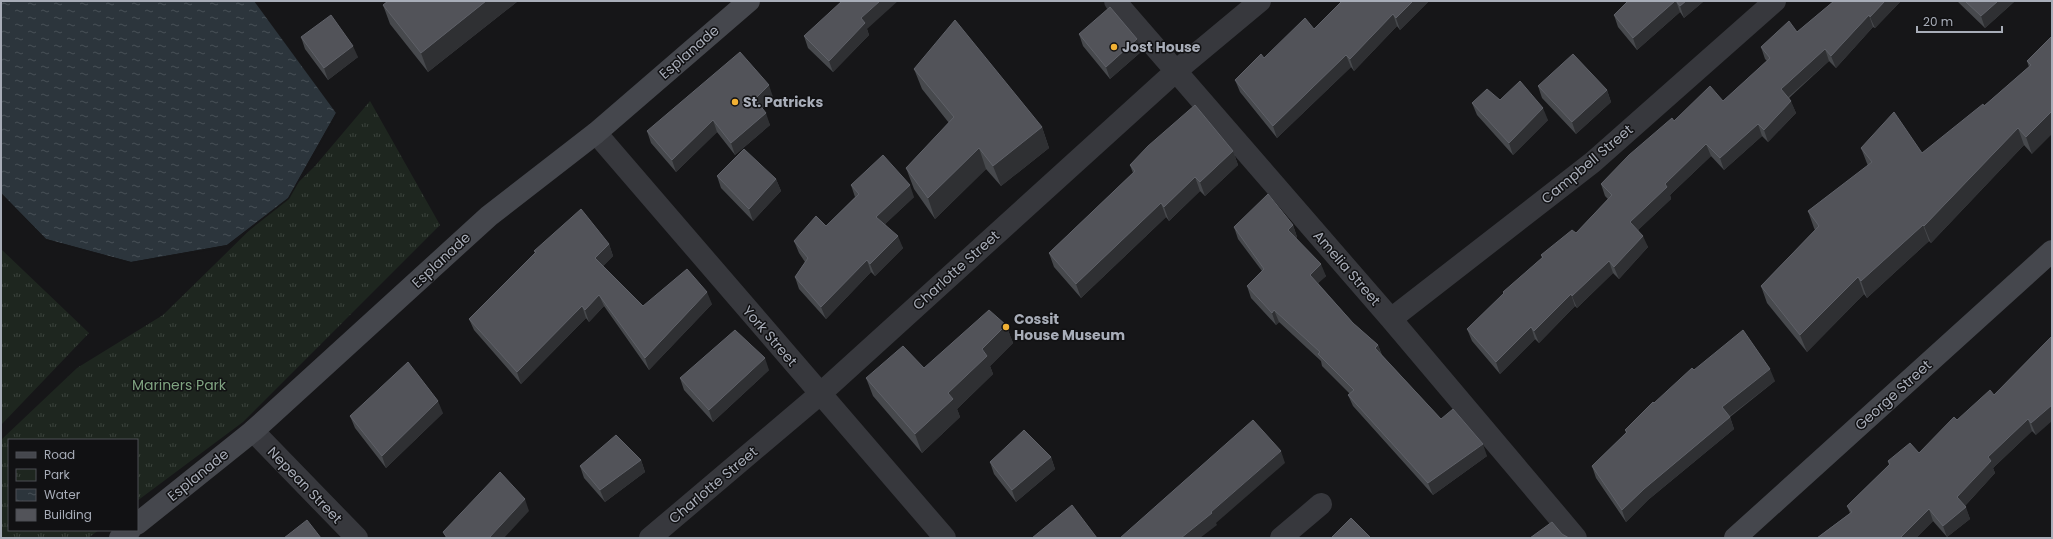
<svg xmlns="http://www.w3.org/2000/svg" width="2053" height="539" font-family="Poppins,sans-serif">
	<defs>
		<pattern id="park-tufts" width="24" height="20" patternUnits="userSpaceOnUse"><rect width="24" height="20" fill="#1e261f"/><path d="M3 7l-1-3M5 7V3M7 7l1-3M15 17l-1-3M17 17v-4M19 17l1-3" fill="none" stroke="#3c433d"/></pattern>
		<pattern id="water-ripples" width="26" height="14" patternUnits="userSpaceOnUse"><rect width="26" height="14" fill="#2c353c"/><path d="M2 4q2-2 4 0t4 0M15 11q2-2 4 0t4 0" fill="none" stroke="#485056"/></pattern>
	</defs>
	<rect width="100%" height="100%" fill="#161618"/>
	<!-- park -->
	<path fill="url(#park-tufts)" d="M370,101L440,225L243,422L137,501V440H9V530H99L88,538H1V440L77,368L163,315L315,166Z
		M1,249L89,333L1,425Z"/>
	<!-- water -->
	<path fill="url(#water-ripples)" d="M1,1H254L336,113L288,198L227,245L131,262L46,239L1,193Z"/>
	<!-- pier -->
	<path fill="#161618" d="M336,113H338L289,199L228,247L130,263L45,240L1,196V193L46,239L131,262L227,245L288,198Z"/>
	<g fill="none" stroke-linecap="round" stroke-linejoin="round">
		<!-- street -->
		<path stroke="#37383d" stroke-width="22" d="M1115,1L1391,319L1576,538
			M596,133L945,538
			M1391,319L1593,162L1775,1
			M253,431L357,538
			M650,538L820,394L1176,71L1260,1
			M1281,538L1321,504"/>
		<!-- secondary -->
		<path stroke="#45474d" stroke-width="22" d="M137,524L253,431L489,216L596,133L749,1
			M120,538L130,530
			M1735,538L2052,251"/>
	</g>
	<!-- wall -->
	<path fill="#47494d" d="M388,1H518L428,72L390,24L383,5Z
		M1342,1H1429L1400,30L1397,26L1354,71L1351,67L1277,138L1240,92L1235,80L1264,58L1314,29Z
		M1628,1H1704L1684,18L1680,12L1637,50L1618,27L1614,15Z
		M1834,1H1901L1875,28L1873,27L1836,68L1829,61L1789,98L1796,113L1768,142L1762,136L1724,170L1711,156L1670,195L1671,199L1638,230L1648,247L1619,279L1613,273L1577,308L1575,306L1539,343L1535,339L1500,374L1472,341L1467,329L1504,294L1503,292L1542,258L1541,255L1576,233L1608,199L1605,196L1601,184L1674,121L1723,101L1767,61L1765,59L1761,47L1797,32Z
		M1957,1H2015L1985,28Z
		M867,29L869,35L833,72L808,48L804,36Z
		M1079,34L1142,51L1110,79L1083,46Z
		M2052,36L2032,154L2024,145L1931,243L1929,241L1867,298L1864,294L1807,352L1767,303L1761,286L1815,230L1814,228L1808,211L1868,166L1861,148L1922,153L1984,106L2029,67L2027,61Z
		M301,37L358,57L328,80L305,49Z
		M914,69L1042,127L1049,148L1001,186L986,169L935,219L914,189L906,168L949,123L922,89Z
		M1538,86L1607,90L1611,102L1576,134L1542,98Z
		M773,97L762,109L770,125L735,155L717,132L676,172L651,143L647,131Z
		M1500,100L1548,120L1513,155L1477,115L1472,103Z
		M1233,151L1238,165L1205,196L1200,191L1169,221L1166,217L1081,298L1054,267L1049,253L1133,173L1130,165Z
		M717,176L776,179L781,191L753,221L721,188Z
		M851,185L914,197L885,224L903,248L875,276L871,272L826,319L799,289L795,277L805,262L799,253L794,241L826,226L855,197Z
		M1293,225L1297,237L1296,238L1326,276L1318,283L1353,323L1378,345L1382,355L1441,419L1487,456L1433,495L1353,406L1348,395L1350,394L1322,366L1321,361L1279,322L1276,325L1251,298L1247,286L1262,271L1238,239L1234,227Z
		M609,244L613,256L603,266L643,306L712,304L649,370L604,306L589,322L586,318L521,384L474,330L469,319L535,253L534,251Z
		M1006,325L1013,343L990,366L993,374L957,409L960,417L922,453L873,396L866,378L924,368Z
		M2052,336L2036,435L2032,431L1993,468L1995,473L1965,506L1970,519L1947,537L1933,521L1916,538H1817L1850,513L1847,506L1889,465L1888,461L1919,453L1957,420L1994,395Z
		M769,370L713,422L684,390L680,378Z
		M1694,370L1775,381L1730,417L1734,429L1648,500L1626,522L1596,478L1592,466L1626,433L1625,430Z
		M443,413L386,468L355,428L350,416Z
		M1051,457L1055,469L1016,502L994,474L990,462Z
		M641,460L645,472L605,502L584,478L580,466Z"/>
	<!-- shaded-wall -->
	<path fill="#2f3033" d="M486,1H518L428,72L421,53Z
		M880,1H898L867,29L869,35L833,72L829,61L861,18Z
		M1413,1H1429L1400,30L1396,18Z
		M1675,1H1676L1680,12L1637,50L1633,38Z
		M1686,1H1704L1684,18L1680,6Z
		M1885,1H1901L1875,28L1870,17Z
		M1998,1H2015L1985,28L1981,16Z
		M1393,14L1397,26L1354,71L1350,59Z
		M1869,15L1873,27L1836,68L1831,56Z
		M1137,39L1142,51L1110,79L1106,67Z
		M353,46L358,57L328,80L324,68Z
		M1825,49L1829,61L1785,100L1781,89Z
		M1346,55L1351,67L1277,138L1273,126Z
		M769,85L773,97L760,111L755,99Z
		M1607,90L1611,102L1576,134L1572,122Z
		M1791,101L1796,113L1768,142L1764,130Z
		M1543,108L1548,120L1513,155L1509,143Z
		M2052,111V134L2032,154L2026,137Z
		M766,113L770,125L735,155L731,143Z
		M713,120L717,132L676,172L672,160Z
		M1758,124L1762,136L1724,170L1720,158Z
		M1042,127L1049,148L1001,186L993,166Z
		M2018,128L2024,145L1931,243L1924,226Z
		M1706,144L1711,156L1670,195L1671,199L1634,234L1630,222L1665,184Z
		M979,148L986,169L935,219L928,198Z
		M1233,151L1238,165L1205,196L1200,182Z
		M1195,177L1200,191L1169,221L1164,207Z
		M776,179L781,191L753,221L749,209Z
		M910,185L914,197L880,229L876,217Z
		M1161,203L1166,217L1081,298L1076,284Z
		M1293,225L1297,237L1293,242L1288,230Z
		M1923,225L1929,241L1867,298L1861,281Z
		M898,236L903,248L875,276L870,264Z
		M1643,236L1648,247L1619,279L1614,267Z
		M609,244L613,256L599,270L595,258Z
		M867,260L871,272L826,319L821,307Z
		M1609,261L1613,273L1577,308L1572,296Z
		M1321,264L1326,276L1314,287L1310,275Z
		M1858,277L1864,294L1807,352L1800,335Z
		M707,292L712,304L649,370L645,358Z
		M1571,294L1575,306L1539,343L1534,331Z
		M599,295L604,306L589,322L585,310Z
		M582,306L586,318L521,384L517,372Z
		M1274,310L1279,322L1276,325L1272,313Z
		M1006,325L1013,343L990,366L993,374L957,409L960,417L922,453L915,434L982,349Z
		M1531,327L1535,339L1500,374L1496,362Z
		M1378,345L1382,357L1375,348Z
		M765,358L769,370L713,422L709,410Z
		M1770,369L1775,381L1726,419L1722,407Z
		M438,401L443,413L386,468L382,456Z
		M2052,405V421L2036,435L2031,423Z
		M1730,417L1734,429L1648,500L1626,522L1622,510L1644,489Z
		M2028,419L2032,431L1993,468L1995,473L1962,509L1957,497L1988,457Z
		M1483,444L1487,456L1433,495L1428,483Z
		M1281,451L1285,463L1216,523L1217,525L1200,538H1181Z
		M1051,457L1055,469L1016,502L1012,490Z
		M641,460L645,472L605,502L600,490Z
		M525,499L529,511L504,538H489Z
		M1966,507L1970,519L1947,537L1943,526Z
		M1929,509L1933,521L1916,538H1900Z"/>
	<!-- building -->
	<path fill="#525359" stroke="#5f6168" d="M388,1H486L421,53L383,5Z
		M842,1H880L861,18L865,23L829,61L804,36Z
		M1342,1H1413L1396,18L1393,14L1350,59L1346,55L1273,126L1235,80L1261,54L1264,58L1305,18L1314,29Z
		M1628,1H1675L1633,38L1614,15Z
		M1676,1H1686L1680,6Z
		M1834,1H1885L1870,17L1869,15L1831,56L1825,49L1781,89L1791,101L1764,130L1758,124L1720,158L1706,144L1665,184L1667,187L1630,222L1643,236L1614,267L1609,261L1572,296L1571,294L1534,331L1531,327L1496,362L1467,329L1504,293L1503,292L1543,257L1541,255L1572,230L1576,233L1612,195L1601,184L1629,155L1672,118L1674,121L1710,86L1723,101L1770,58L1761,47L1789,21L1797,32Z
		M1965,1H1998L1981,16Z
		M1110,7L1137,39L1106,67L1079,34Z
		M331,15L353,46L324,68L301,37Z
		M955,20L1042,127L993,166L979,148L928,198L906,168L954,117L914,69Z
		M2052,36V111L2026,137L2018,128L1924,226L1923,225L1861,281L1858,277L1800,335L1761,286L1819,226L1808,211L1872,162L1861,148L1894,112L1922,153L1983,104L1984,106L2031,65L2027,61Z
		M740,52L769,85L755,99L766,113L731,143L713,120L672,160L647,131Z
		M1573,54L1607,90L1572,122L1538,86Z
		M1520,81L1543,108L1509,143L1472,103L1487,89L1500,100Z
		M1195,105L1233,151L1200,182L1195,177L1164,207L1161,203L1076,284L1049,253L1135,171L1130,165L1148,146Z
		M744,149L776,179L749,209L717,176Z
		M883,155L910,185L876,217L898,236L870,264L867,260L821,307L795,277L808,258L794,241L816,216L826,226L859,194L851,185Z
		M1268,194L1293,225L1288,230L1321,264L1310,275L1353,323L1378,345L1375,348L1441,419L1453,409L1483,444L1428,483L1348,395L1354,390L1318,354L1320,352L1274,310L1272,313L1247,286L1264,269L1234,227Z
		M581,209L609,244L595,258L643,306L687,269L707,292L645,358L599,295L585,310L582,306L517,372L469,319L536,252L534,251Z
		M989,310L1006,325L982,349L987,356L948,393L953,399L915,434L866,378L903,346L924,368Z
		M735,330L765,358L709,410L680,378Z
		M1743,330L1770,369L1722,407L1730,417L1644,489L1622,510L1592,466L1627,432L1625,430L1653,402L1654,403L1692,368L1694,370Z
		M2052,336V405L2031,423L2028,419L1988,457L1991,461L1957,497L1966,507L1943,526L1929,509L1900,538H1817L1852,512L1847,506L1890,464L1888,461L1910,443L1919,453L1954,417L1957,420L1990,390L1994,395Z
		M408,362L438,401L382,456L350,416Z
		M1253,420L1281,451L1211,512L1212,513L1181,538H1120Z
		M1024,430L1051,457L1012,490L990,462Z
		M616,435L641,460L600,490L580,466Z
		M500,472L525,499L489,538H447L443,532Z
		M1072,505L1097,538H1032Z
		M1351,518L1371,538H1331Z
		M307,520L321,538H284Z
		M1552,522L1562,534L1569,538H1530Z"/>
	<!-- markers -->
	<g fill="#f2b134" stroke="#111113" stroke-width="1.5">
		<circle cx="1114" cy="47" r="4"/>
		<circle cx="735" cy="102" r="4"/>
		<circle cx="1006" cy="327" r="4"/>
	</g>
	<g text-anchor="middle" stroke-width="3" stroke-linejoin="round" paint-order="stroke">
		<!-- poi labels -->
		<g font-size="14" font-weight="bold" fill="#a8adb8" stroke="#111113" text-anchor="start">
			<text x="1122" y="52">Jost House</text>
			<text x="743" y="107">St. Patricks</text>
			<text x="1014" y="324">Cossit<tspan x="1014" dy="16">House Museum</tspan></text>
		</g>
		<!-- street labels -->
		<g font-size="14" fill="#a8adb8" stroke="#111113">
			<text transform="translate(689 52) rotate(-41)" y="5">Esplanade</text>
			<text transform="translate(1587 164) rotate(-40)" y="5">Campbell Street</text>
			<text transform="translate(441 260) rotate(-43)" y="5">Esplanade</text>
			<text transform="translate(1347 268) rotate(49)" y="5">Amelia Street</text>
			<text transform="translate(956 270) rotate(-42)" y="5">Charlotte Street</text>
			<text transform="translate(770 336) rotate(49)" y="5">York Street</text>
			<text transform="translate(1893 395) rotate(-42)" y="5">George Street</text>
			<text transform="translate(198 475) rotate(-39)" y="5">Esplanade</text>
			<text transform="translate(305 485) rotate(46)" y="5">Nepean Street</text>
			<text transform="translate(713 485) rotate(-40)" y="5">Charlotte Street</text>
		</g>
		<!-- park labels -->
		<g font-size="14" fill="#7fa381" stroke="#111113">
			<text x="179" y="390">Mariners Park</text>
		</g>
	</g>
	<!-- border -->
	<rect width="2053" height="539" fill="none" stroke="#a8adb8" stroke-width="4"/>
	<!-- legend -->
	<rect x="8" y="439" width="130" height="92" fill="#111113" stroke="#4d4f55"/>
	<rect x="16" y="452" width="20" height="6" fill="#45474d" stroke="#4d4f55"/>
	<text x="44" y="459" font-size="12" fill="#a8adb8">Road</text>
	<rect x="16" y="469" width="20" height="12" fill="url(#park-tufts)" stroke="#4d4f55"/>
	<text x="44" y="479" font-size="12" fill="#a8adb8">Park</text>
	<rect x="16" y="489" width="20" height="12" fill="url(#water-ripples)" stroke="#4d4f55"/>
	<text x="44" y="499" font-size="12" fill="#a8adb8">Water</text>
	<rect x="16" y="509" width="20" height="12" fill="#525359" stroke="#4d4f55"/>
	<text x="44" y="519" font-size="12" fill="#a8adb8">Building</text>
	<!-- scale -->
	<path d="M1917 26v6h85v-6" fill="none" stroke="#a8adb8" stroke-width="2"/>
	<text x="1923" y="26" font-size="12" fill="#a8adb8" stroke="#111113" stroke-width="3" paint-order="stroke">20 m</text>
</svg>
